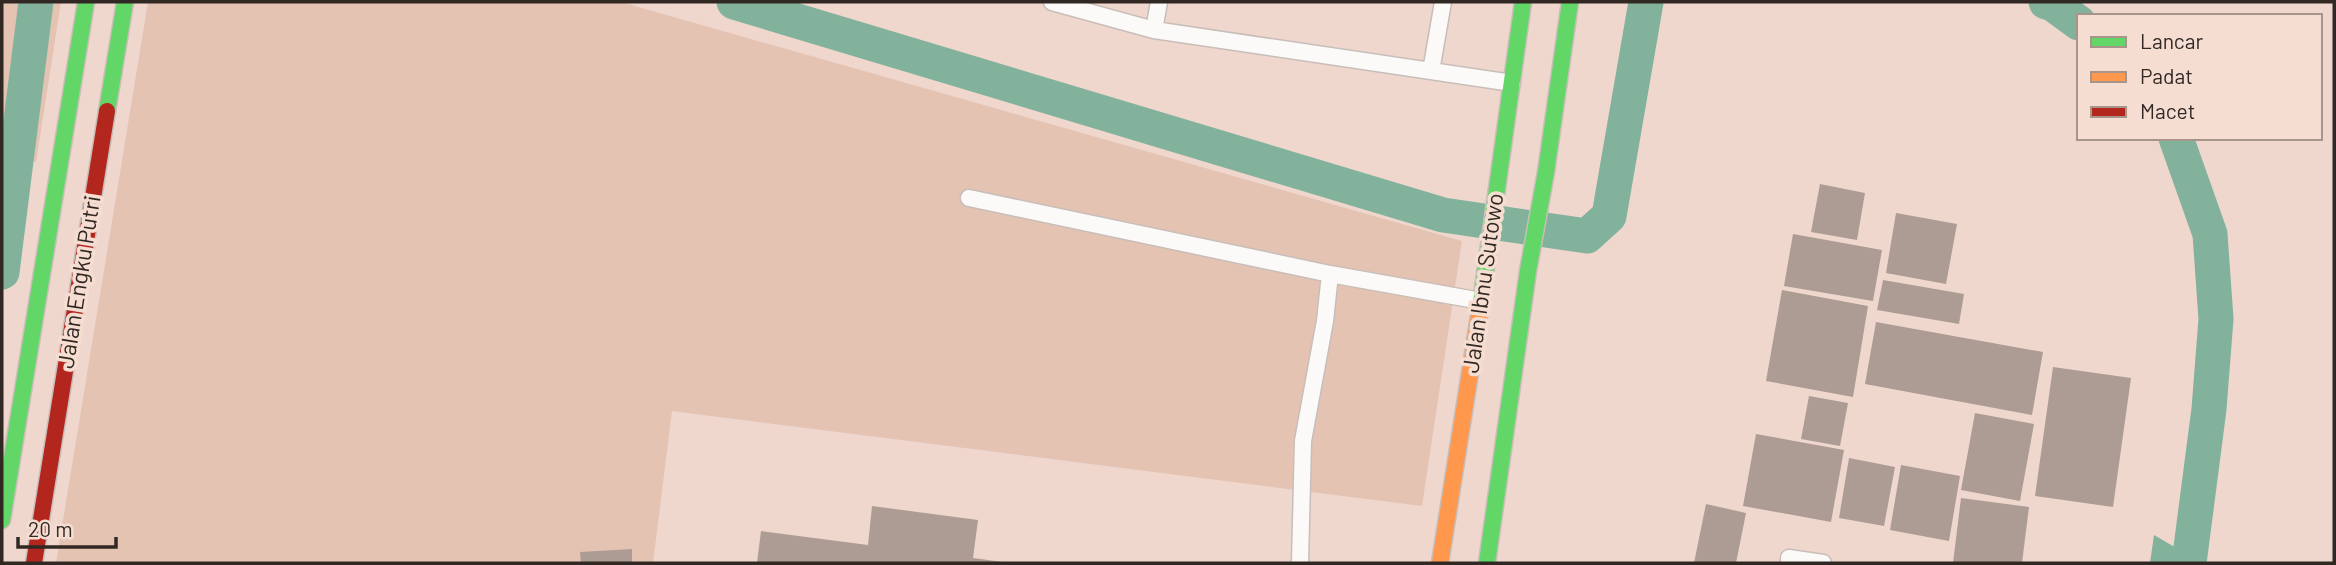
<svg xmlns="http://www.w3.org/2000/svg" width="2336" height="565" font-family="Barlow,sans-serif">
	<rect width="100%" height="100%" fill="#ede0da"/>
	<!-- built -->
	<path fill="#efd7cd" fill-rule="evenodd" d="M2,2H2334V563H2ZM2079,16H2320V138H2079Z"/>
	<!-- green -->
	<path fill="#e4c3b3" d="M2,2H61L36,162L2,155Z
		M148,2H621L1462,241L1422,506L672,411L653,563H56Z"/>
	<!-- water -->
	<path fill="#82b29c" d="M2154,535L2202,563H2150Z"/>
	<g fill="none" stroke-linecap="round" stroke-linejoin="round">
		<!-- canal -->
		<path stroke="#82b29c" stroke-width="35" d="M734,2L1443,215L1587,236L1609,216L1646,2
			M2046,2L2053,4L2079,23
			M2176,138L2210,234L2216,319L2209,409L2189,563
			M2,272L36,2"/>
	</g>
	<!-- building -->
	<path fill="#ad9c94" d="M1820,184L1865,193L1857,240L1811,232Z
		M1896,213L1957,224L1946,284L1886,273Z
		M1793,234L1882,250L1873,301L1784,286Z
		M1883,280L1964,294L1959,324L1877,310Z
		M1782,290L1868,306L1853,397L1766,381Z
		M1876,322L2043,352L2032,415L1865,384Z
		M2053,367L2131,378L2113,507L2035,496Z
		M1809,396L1848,403L1840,446L1801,439Z
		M1975,413L2034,424L2020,501L1961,490Z
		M1756,434L1844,450L1831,522L1743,506Z
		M1849,458L1895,467L1884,526L1839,518Z
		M1901,465L1960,476L1949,541L1890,530Z
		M1961,498L2029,507L2022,563H1953Z
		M1706,504L1746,513L1736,563H1694Z
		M872,506L978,520L973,558L1003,562V563H757L761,531L868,545Z
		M632,549V563H581L580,552Z"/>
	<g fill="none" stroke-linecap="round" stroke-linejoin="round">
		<!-- lane casing -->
		<g stroke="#c8beb9" stroke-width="19">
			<path id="lane" d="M1052,2L1154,30L1512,83
				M1154,30L1159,2
				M1431,71L1443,2
				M969,198L1330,274L1481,301
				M1300,563L1303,441L1325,321L1330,274
				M1789,563V558L1823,563"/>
		</g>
		<!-- fast casing -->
		<g stroke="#c8beb9" stroke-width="19">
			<path id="fast" d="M107,111L125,2
				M1481,303L1523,2
				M2,520L86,2
				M1487,563L1528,271L1546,172L1570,2"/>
		</g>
		<!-- slow casing -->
		<g stroke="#c8beb9" stroke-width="19">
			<path id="slow" d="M1440,563L1481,303"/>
		</g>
		<!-- jam casing -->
		<g stroke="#c8beb9" stroke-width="19">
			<path id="jam" d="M34,563L107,111"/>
		</g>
		<!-- lane -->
		<use href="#lane" stroke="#fcfaf9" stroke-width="16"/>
		<!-- fast -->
		<use href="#fast" stroke="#63d668" stroke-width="16"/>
		<!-- slow -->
		<use href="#slow" stroke="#ff974d" stroke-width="16"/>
		<!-- jam -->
		<use href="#jam" stroke="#b3261e" stroke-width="16"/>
	</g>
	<g text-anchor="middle" stroke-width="7" stroke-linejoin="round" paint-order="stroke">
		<!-- street labels -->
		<g font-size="23" fill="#312824" stroke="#f5ddd2">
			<text transform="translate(79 282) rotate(-81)" y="8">Jalan Engku Putri</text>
			<text transform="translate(1483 283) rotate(-82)" y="8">Jalan Ibnu Sutowo</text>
		</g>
	</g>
	<!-- border -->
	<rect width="2336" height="565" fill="none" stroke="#312824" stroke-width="7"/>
	<!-- legend -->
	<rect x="2077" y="14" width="245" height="126" fill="#f5ddd2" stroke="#a7958c" stroke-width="2"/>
	<rect x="2091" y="37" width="35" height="10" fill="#63d668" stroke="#a7958c" stroke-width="2"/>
	<text x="2140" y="49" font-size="21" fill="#312824">Lancar</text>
	<rect x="2091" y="72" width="35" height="10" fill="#ff974d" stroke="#a7958c" stroke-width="2"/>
	<text x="2140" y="84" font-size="21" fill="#312824">Padat</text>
	<rect x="2091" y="107" width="35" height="10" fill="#b3261e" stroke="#a7958c" stroke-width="2"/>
	<text x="2140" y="119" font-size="21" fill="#312824">Macet</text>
	<!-- scale -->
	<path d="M18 537v10h98v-10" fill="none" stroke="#312824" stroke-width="3.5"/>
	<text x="28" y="537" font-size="21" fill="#312824" stroke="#f5ddd2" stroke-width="5" paint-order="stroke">20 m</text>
</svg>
